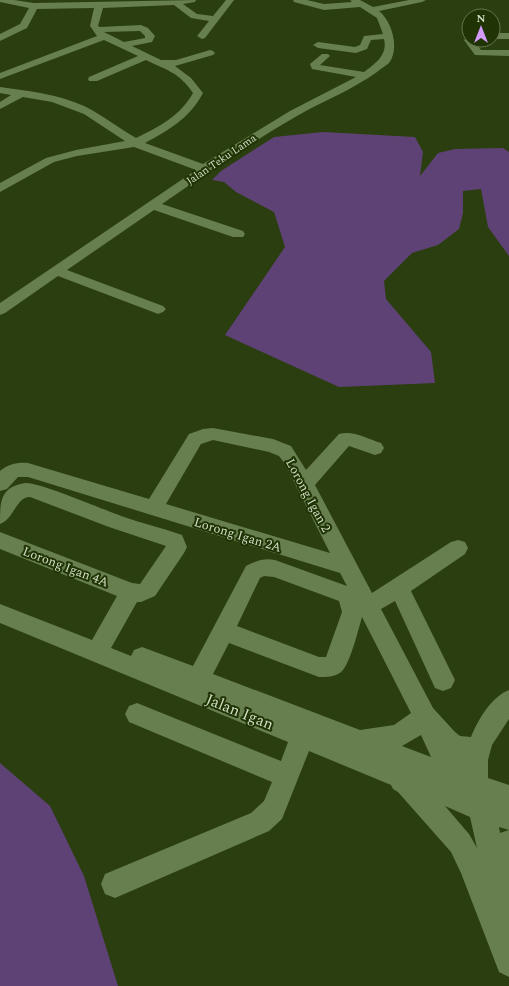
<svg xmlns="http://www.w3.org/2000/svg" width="509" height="986" font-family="Spectral,serif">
	<rect width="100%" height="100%" fill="#2a3e0f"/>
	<!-- green -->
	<path fill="#5f4275" d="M323,132L415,137L423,152L420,176L438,153L455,149L503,148L509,152V256L488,227L481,189L463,191V213L459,229L438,245L412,253L384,281L386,299L431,352L435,383L339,387L225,335L285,247L274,212L236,192L224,182L212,180L221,171L274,137Z
		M0,763L50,806L84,876L118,986H0Z"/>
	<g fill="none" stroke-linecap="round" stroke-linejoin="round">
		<!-- minor -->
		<path fill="#677e4f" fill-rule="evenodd" d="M0,0H14L34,3L196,0L195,2L183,4L197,14L213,16L226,0H234L205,38L202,39L197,36L209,21L191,18L174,5L103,8L98,26L100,27L141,25L148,28L155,36L152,42L132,46L161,60H176L210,50L213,51L215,53L213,55L175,66L191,78L203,93C190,118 169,130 145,143L203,164L290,111L356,77L312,69L310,64L322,54H328L330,56L320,65L364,72C375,64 388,55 384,39L371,40L367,49L356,53L318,48L313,45L318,42L355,47L360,45L364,36L383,34L377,18L360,7L324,10L294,2L293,0H307L324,4L352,2L350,0H360L373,7L409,0H426L422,2L379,11C392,21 400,49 389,63C386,66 380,69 377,72C352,90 323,101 297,116C250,143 207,173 162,204L243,231L245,234L243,237H233L154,210L67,270L163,306L166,309L163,312L158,314L153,312L58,276L5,313L0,315V303L196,170L134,147L77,156L54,162L0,192V183L46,158L76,150L125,141L84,114L52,102L23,97L0,109V102L11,95L0,93V87C28,91 58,94 84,106C103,115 118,128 136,138C159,127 180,116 193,93C179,72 166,70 146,60L97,81H89L88,79L89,77L138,56L104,40L0,79V73L97,36L90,26L94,8L37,9L27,28L0,41V34L20,24L29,8L0,2ZM140,31L145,36V38L124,42L104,32Z
			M493,33H509V39H493Z
			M469,37V40H474L481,50H509V56L475,55L464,40Z
			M213,428L273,439L291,446L306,470L339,434C353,430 368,439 381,443L384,448L381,453L375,455L349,446L315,485L372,593L451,542L458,540L465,542L468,548L465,554L411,591L455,680L451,688L443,691L435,688L395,601L381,609L433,708L455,732L460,736L471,737C478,720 491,697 509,690V719L492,745L488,760V778L509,785V977L499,972L461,873L451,852L398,792L393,789L391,785L309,751L282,819L269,831L115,898L105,894L101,884L105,874L251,813L264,801L272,782L129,722L125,714L129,706L137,703L281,761L288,742L0,623V604L92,640L117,596L0,549V532L132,583L140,584L166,546L109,527L30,497C16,497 14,519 0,524C0,502 0,487 25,483C37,481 105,510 121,516C141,523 162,528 182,535L187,547L184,553L155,596L141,602H137L111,648L131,656L134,650L142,647L193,666L246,566C255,561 264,558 275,560L347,586L340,573L28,477H18L7,489L0,491V471C8,464 18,462 28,463L149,499L189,434L203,429ZM213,440L269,452L279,456L285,464L330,553L166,504L201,444ZM264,576L274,577L339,601L342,612L326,657H319L237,626L260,578ZM362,617L411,713L394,725L360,730L213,674L229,643L319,677C326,677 338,677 343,670C351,660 358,631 362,617ZM421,735L431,757L402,746ZM445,806L470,817L477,848L469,834ZM499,827L509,830L500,833Z"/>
	</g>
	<g text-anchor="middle" stroke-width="4" stroke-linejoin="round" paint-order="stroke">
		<!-- far-street labels -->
		<g font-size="11" fill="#d0dec4" stroke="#203304">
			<text transform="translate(221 159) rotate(-34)" y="4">Jalan Teku Lama</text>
		</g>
		<!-- street labels -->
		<g font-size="13" fill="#d0dec4" stroke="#203304">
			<text transform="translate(309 495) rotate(62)" y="5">Lorong Igan 2</text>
			<text transform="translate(238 534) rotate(17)" y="5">Lorong Igan 2A</text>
			<text transform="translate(66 566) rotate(21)" y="5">Lorong Igan 4A</text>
		</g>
		<!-- near-street labels -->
		<g font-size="16" fill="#d0dec4" stroke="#203304">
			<text transform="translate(240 711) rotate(22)" y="6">Jalan Igan</text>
		</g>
	</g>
	<!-- north arrow -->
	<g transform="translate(481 28)"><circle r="19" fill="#203304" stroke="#667751"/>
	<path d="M0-3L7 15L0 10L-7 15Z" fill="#d39cfc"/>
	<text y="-6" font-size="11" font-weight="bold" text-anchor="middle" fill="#d0dec4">N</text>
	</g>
</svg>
